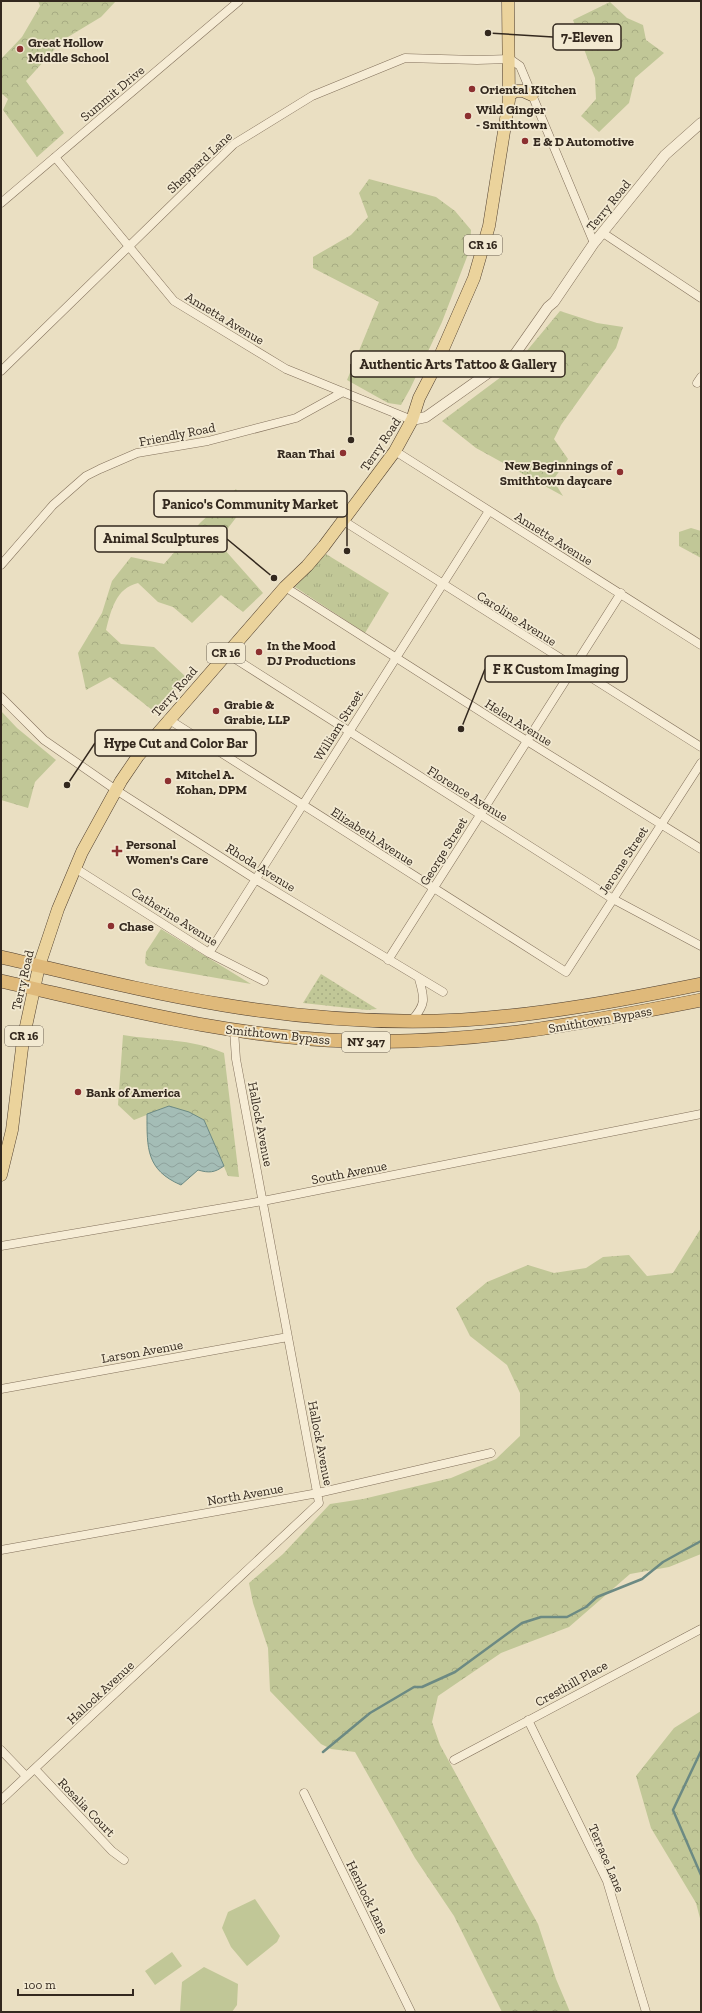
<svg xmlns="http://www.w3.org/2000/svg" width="702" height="2013" font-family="'Zilla Slab',serif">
	<defs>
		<pattern id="grass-dots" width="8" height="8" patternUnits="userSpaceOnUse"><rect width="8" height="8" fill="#c1c797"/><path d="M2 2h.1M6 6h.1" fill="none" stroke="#a6ab82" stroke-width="1.8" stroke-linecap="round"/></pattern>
		<pattern id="forest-crowns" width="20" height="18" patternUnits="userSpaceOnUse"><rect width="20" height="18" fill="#c1c797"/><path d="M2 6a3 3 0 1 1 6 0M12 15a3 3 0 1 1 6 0" fill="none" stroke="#a6ab82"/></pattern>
		<pattern id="park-tufts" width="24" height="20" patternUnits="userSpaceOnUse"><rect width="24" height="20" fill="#c1c797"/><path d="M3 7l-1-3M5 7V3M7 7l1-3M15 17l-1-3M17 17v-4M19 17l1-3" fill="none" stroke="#a6ab82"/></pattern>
		<pattern id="water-waves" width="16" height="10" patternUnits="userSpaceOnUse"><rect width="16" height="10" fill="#a4bdb6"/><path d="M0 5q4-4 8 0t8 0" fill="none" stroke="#8ea29c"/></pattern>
	</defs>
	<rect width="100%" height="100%" fill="#eadfc2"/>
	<!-- grass -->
	<path fill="url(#grass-dots)" d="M321,974L377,1009L367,1010L303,1003Z"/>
	<!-- forest -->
	<path fill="url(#forest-crowns)" d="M38,1H116L101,17L63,40L26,81L64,133L37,157L3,110L8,99L1,93V59L22,37L40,6Z
		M610,2L627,18L643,25L646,40L664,53L635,78L629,103L599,132L581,116L596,99L595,78L573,20Z
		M369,179L436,197L455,211L471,230L470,249L442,322L410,389L401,405L388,403L347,380L379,302L313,268V257L351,235L368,217L359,193Z
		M560,311L597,323L623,327L616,348L561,425L554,439L568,459L553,480L563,496L476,448L442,421L505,374L520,359Z
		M236,489L245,506L225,532L224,549L263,593L243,612L221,595L192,623L173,607L158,602L138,583C116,588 111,610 106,630L121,644L154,647L186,677L156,713L110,677L86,690L78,653L102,613L112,581L131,557L164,564L200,523Z
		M691,528L701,531V558L679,546V532Z
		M1,711L17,728L56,760L35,782L28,808L1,800Z
		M161,929L251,984L148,966L145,963L146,952Z
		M123,1035C159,1041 190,1038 224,1053L239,1177L228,1176L204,1120L169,1106L134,1120L118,1105Z
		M701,1228V1554L669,1567L630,1574L569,1627L501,1653L438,1696L432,1722L440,1745L538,1924L556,1979L570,2012H502L454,1916L415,1858L355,1752L331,1749L321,1744L270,1691L268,1648L253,1603L249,1583L283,1554L330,1504L363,1499L451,1478L496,1459L520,1436V1393L507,1365L470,1336L456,1308L487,1282L528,1265L554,1273L586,1268L603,1257L629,1255L647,1276L673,1273Z
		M701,1711V1922L696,1903L651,1828L636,1776L674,1728Z"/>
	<!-- park -->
	<path fill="url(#park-tufts)" d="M326,554L389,593L365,633L295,587Z"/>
	<!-- pitch -->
	<path fill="#c1c797" d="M255,1899L280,1936L277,1942L247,1966L231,1947L222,1928L228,1912Z
		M172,1952L182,1966L155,1985L145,1971Z
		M204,1967L238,1984L237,2005L232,2012H180L182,1982Z"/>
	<!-- water -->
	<path fill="url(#water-waves)" stroke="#6c8a83" d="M169,1106L189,1112L204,1120L224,1166C214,1173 209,1173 198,1170L181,1185C146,1170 147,1148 147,1114Z"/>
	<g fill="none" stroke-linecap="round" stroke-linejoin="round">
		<!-- stream -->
		<path stroke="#6c8a83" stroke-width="2.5" d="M701,1751L673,1810L701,1875
			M323,1752L370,1713L414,1687H422L455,1672L522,1623L541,1617H567L586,1607L597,1597L642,1579L663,1562L701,1541"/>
		<!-- minor casing -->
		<g stroke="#82705b" stroke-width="9">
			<path id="minor" d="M55,157L174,301L286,369L412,420
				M1,203L239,1
				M603,233L701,298
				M1,371L234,144L312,96L405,58L477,60L510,59L520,66L594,243
				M697,383L701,377
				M395,451L701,645
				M342,520L701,747
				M1,565L53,505L86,476L100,469L137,453L208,441L296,418L343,392
				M285,587L527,741L701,849
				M226,653L613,899L701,946
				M1,697L44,740L116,790L255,879L443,992
				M168,719L566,972L701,763
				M75,868L209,953L264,981
				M209,953L489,511
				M388,960L621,593
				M411,1021C426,1005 425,999 419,979
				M1,1246L263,1201L701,1114
				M1,1389L288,1337
				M1,1550L318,1493L491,1453
				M528,1720L607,1881L646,2012
				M1,1750L26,1776
				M454,1760L701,1629
				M35,1769L112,1851L124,1860
				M304,1793L411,2012
				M1,1800L319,1503L236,1059L234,1030"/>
		</g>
		<!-- tertiary casing -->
		<g stroke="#82705b" stroke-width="11">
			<path id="tertiary" d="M412,420L426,417L515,354L548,307L554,302L594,243L665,155L701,123"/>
		</g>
		<!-- primary casing -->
		<g stroke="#503f2f" stroke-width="13">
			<path id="primary" d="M509,96L515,91H523L532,95
				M1,1175L12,1130L23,1040L39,966L58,909L82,852L121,781L138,756L285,587L307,566L324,546L395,451L412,420L419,398L436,365L474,278L489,226L509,100L508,1"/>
		</g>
		<!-- trunk casing -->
		<g stroke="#503f2f" stroke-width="14">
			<path id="trunk" d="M1,957C75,974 149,993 224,1005C302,1018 382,1024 462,1020C543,1015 622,1000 701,984
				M1,981C117,1007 232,1038 352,1041C472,1045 584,1023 701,1000"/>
		</g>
		<!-- minor -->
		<use href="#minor" stroke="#f6ecd5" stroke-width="8"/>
		<!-- tertiary -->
		<use href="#tertiary" stroke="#f6ecd5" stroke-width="10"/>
		<!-- primary -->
		<use href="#primary" stroke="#ebd39c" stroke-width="12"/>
		<!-- trunk -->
		<use href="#trunk" stroke="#dfb97a" stroke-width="13"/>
	</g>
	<!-- markers -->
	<g fill="#8c3030" stroke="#f2e9d1" stroke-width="1.5">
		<circle cx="20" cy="49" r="4"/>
		<circle cx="472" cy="89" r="4"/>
		<circle cx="468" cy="116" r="4"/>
		<circle cx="525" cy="141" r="4"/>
		<circle cx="343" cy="453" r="4"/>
		<circle cx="620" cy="472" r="4"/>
		<circle cx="259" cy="652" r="4"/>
		<circle cx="216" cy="711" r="4"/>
		<circle cx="168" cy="781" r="4"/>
		<path d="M115 845h4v4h4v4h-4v4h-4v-4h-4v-4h4z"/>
		<circle cx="111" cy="926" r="4"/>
		<circle cx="78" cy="1092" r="4"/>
	</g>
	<g text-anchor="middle" stroke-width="3.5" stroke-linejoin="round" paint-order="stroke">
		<!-- shield labels -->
		<g fill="#f2e9d1" stroke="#6c6254" stroke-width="1">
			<rect x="464" y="235" width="38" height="20" rx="3"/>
			<rect x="207" y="643" width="38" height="20" rx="3"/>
			<rect x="5" y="1026" width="38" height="20" rx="3"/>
			<rect x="342" y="1032" width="48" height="20" rx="3"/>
		</g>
		<g font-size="12" font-weight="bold" fill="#33281e">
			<text x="483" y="249">CR 16</text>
			<text x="226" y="657">CR 16</text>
			<text x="24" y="1040">CR 16</text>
			<text x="366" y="1046">NY 347</text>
		</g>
		<!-- poi labels -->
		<g font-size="13" font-weight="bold" fill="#33281e" stroke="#f2e9d1" text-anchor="start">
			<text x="28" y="47">Great Hollow<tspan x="28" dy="15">Middle School</tspan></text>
			<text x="480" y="94">Oriental Kitchen</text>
			<text x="476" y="114">Wild Ginger<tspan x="476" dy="15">- Smithtown</tspan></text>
			<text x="533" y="146">E &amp; D Automotive</text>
			<text x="335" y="458" text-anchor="end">Raan Thai</text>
			<text x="612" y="470" text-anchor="end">New Beginnings of<tspan x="612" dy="15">Smithtown daycare</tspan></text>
			<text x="267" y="650">In the Mood<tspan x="267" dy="15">DJ Productions</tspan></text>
			<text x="224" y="709">Grabie &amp;<tspan x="224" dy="15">Grabie, LLP</tspan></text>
			<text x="176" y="779">Mitchel A.<tspan x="176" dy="15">Kohan, DPM</tspan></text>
			<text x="126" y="849">Personal<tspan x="126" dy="15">Women's Care</tspan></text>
			<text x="119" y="931">Chase</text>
			<text x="86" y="1097">Bank of America</text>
		</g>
		<!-- street labels -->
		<g font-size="13" fill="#33281e" stroke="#f2e9d1">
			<text transform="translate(112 93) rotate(-40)" y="5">Summit Drive</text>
			<text transform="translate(199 162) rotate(-43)" y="5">Sheppard Lane</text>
			<text transform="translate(608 205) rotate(-51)" y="5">Terry Road</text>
			<text transform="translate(225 318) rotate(31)" y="5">Annetta Avenue</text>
			<text transform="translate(177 434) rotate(-11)" y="5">Friendly Road</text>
			<text transform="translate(380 444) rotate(-56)" y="5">Terry Road</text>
			<text transform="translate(554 538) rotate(32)" y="5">Annette Avenue</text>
			<text transform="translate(517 618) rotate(32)" y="5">Caroline Avenue</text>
			<text transform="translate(174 691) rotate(-49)" y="5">Terry Road</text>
			<text transform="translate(519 722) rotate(32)" y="5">Helen Avenue</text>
			<text transform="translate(338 725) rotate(-58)" y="5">William Street</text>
			<text transform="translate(468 793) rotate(32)" y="5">Florence Avenue</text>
			<text transform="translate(373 836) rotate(33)" y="5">Elizabeth Avenue</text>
			<text transform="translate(443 851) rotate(-58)" y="5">George Street</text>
			<text transform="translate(623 860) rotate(-57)" y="5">Jerome Street</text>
			<text transform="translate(261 867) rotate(32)" y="5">Rhoda Avenue</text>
			<text transform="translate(175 916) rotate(32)" y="5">Catherine Avenue</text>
			<text transform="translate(22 980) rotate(-77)" y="5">Terry Road</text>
			<text transform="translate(600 1019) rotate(-10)" y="5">Smithtown Bypass</text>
			<text transform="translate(278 1034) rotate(6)" y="5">Smithtown Bypass</text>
			<text transform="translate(261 1124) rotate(79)" y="5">Hallock Avenue</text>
			<text transform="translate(349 1172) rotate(-11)" y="5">South Avenue</text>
			<text transform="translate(142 1351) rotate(-10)" y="5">Larson Avenue</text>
			<text transform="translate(321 1443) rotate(79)" y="5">Hallock Avenue</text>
			<text transform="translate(245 1494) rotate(-10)" y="5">North Avenue</text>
			<text transform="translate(571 1683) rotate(-29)" y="5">Cresthill Place</text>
			<text transform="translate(100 1692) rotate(-43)" y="5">Hallock Avenue</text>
			<text transform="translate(87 1807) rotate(46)" y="5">Rosalia Court</text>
			<text transform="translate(607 1858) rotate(67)" y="5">Terrace Lane</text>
			<text transform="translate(368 1897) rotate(64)" y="5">Hemlock Lane</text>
		</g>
	</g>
	<!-- callouts -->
	<path fill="none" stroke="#33281e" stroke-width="1.5" d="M488 33L553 37M351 440L351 364M347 551L347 504M274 578L227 539M461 729L485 669M67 785L95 743"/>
	<g fill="#33281e" stroke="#f2e9d1" stroke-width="1.5">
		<circle cx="488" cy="33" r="4"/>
		<circle cx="351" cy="440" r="4"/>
		<circle cx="347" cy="551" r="4"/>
		<circle cx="274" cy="578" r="4"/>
		<circle cx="461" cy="729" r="4"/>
		<circle cx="67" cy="785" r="4"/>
	</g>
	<g fill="#f2e9d1" stroke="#33281e" stroke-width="1.5">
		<rect x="553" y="24" width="68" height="26" rx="4"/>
		<rect x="351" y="351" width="214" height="26" rx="4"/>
		<rect x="154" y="491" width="193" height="26" rx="4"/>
		<rect x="95" y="526" width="132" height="26" rx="4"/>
		<rect x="485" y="656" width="142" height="26" rx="4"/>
		<rect x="95" y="730" width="161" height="26" rx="4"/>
	</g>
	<g font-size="14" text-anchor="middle" font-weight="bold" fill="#33281e">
		<text x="587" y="42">7-Eleven</text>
		<text x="458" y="369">Authentic Arts Tattoo &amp; Gallery</text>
		<text x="250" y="509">Panico's Community Market</text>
		<text x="161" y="543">Animal Sculptures</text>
		<text x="556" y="674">F K Custom Imaging</text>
		<text x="176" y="748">Hype Cut and Color Bar</text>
	</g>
	<!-- border -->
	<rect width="702" height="2013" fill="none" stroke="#33281e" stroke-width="4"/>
	<!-- scale -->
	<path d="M18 1989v6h115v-6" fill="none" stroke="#33281e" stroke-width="2"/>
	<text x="24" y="1989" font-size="12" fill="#33281e" stroke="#f2e9d1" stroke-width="3" paint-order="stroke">100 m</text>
</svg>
